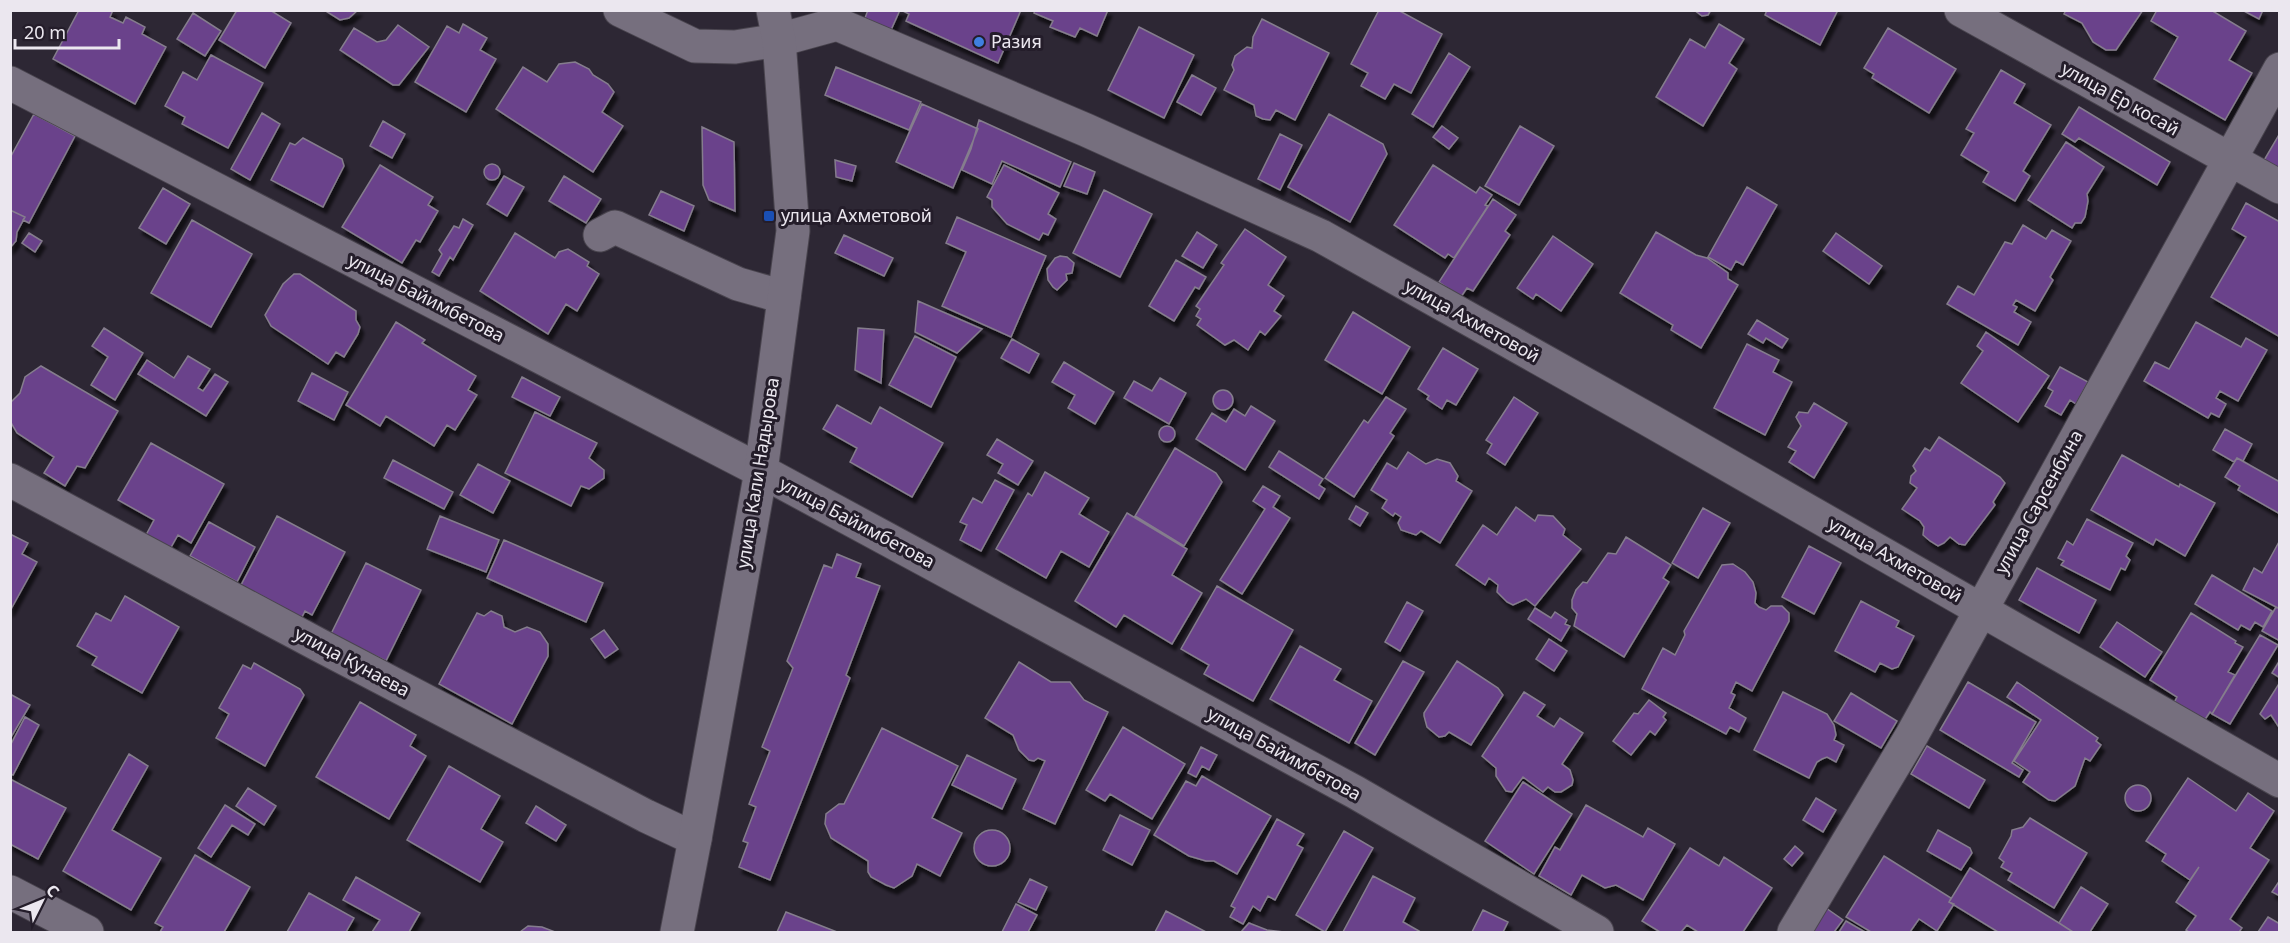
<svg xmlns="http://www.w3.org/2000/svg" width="2290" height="943" font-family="'Noto Sans',sans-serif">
	<defs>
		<filter id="shadow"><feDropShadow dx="3.5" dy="6" stdDeviation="1.5" flood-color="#0009"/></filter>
	</defs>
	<rect width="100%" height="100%" fill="#2d2734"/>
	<!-- building -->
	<path fill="#6a428b" stroke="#857d8d" stroke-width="1.5" filter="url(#shadow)" d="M79,10H113L110,17L123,23L126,17L145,27L142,34L166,47L135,104L53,59Z
		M237,10H270L291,23L265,68L219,40Z
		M324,10H358L349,18L340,20Z
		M868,10H900L891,30L865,18Z
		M901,10H1021L998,63L906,21L909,14Z
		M1035,10H1108L1097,36L1080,28L1075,37L1050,27L1053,21L1034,13Z
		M1379,10H1398L1442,34L1411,93L1394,84L1385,99L1361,86L1368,73L1351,64Z
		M1694,10H1711L1708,15L1702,16Z
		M1767,10H1838L1820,45L1765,15Z
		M2066,10H2143L2116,50H2106L2093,42L2082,23L2064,14Z
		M2157,10H2211L2246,31L2229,60L2252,73L2225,120L2154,79L2178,37L2151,21Z
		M2242,10H2263L2259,19Z
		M193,13L221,31L205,56L177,39Z
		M1262,19L1329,53L1295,120L1276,110L1270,120L1263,119L1256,116L1254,105L1224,90L1234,70L1232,65L1235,56L1247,47L1252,48L1253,37Z
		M463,24L487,38L480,50L496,59L466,112L415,82L447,26L459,33Z
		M1719,24L1744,39L1729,63L1737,69L1703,126L1656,97L1690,39L1705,48Z
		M398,25L429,47L399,85H393L340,50L354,28L377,42L386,40Z
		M1139,27L1194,55L1164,118L1108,90Z
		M1888,28L1956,69L1929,113L1872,78L1874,74L1864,68Z
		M1449,53L1470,67L1433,127L1412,114Z
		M211,55L263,83L228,148L182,124L185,117L165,106L183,72L197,80Z
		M575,62L589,69L593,75L608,84L614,92L602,112L623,126L593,172L496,109L523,67L547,82L559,64Z
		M836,67L921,102L909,130L825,95Z
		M2001,70L2025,84L2014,103L2051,125L2023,171L2030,176L2015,201L1983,182L1989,172L1961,155L1974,133L1966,129Z
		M1192,75L1216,88L1201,115L1177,102Z
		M922,104L978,129L953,188L896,162Z
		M2079,107L2170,162L2157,185L2079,138L2075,142L2062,134Z
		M262,113L280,124L250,180L231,169Z
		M34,114L75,136L29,223L23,220L25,217L10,210V158Z
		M1329,114L1383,144L1387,154L1350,222L1288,187Z
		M979,120L1071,162L1060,187L1002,161L992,184L962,170L971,149Z
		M383,121L405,134L392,158L370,146Z
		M1442,126L1458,138L1449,149L1433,137Z
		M1520,126L1554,146L1519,205L1485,186Z
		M702,127L734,142L735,211L709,200L703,185Z
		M2280,133V171L2263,162Z
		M1280,134L1302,145L1280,190L1258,179Z
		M303,138L342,159L344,166L323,207L271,180L290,143L295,145Z
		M2066,142L2104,167L2087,194L2088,201L2085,217L2081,223H2075L2072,228L2028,200Z
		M835,160L856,166L852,181L836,177Z
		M1074,163L1095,172L1087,194L1064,186Z
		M484 172a8 8 0 1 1 16 0a8 8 0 1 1-16 0Z
		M380,165L433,197L428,205L438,211L420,242L416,240L402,263L342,227Z
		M1004,165L1059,193L1048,214L1056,219L1048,235L1043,233L1039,240L1007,224L992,207V200L987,197Z
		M1433,165L1476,193L1480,187L1492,195L1485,205L1488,206L1454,258L1448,254L1445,258L1394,225Z
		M504,176L524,187L507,216L487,204Z
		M564,176L601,199L586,223L549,201Z
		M1747,187L1777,205L1743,265L1736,261L1731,270L1708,257Z
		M163,188L190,204L166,244L139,228Z
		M1104,190L1152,214L1120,277L1073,253Z
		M661,191L694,206L684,231L649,215Z
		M1493,199L1516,215L1505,231L1510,235L1473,291L1467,288L1461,297L1439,282Z
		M2246,203L2280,222V337L2211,297L2246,237L2232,229Z
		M10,210L25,217L17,232L16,241L10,248Z
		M957,217L1046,256L1011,337L942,306L966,252L946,243Z
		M463,219L473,225L453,260L450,257L439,276L432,272L442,254L439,250L454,226L459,228Z
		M192,220L252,254L211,327L151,293Z
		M2023,225L2046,239L2052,230L2071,241L2050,277L2053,280L2035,311L2016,300L2013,305L2017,307L2014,312L2031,322L2018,345L1947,304L1958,286L1974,295L2005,242L2012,244Z
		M1245,229L1286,257L1268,285L1284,296L1274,311L1281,316L1265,335L1260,331L1248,350L1234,340L1225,345L1197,325L1201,319L1196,316L1200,309L1196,306L1224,265L1221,263Z
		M1197,232L1217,245L1203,268L1182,256Z
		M1656,232L1696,255L1707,258L1728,273V279L1738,285L1701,348L1671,330L1673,325L1620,293Z
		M29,233L42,241L35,252L22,243Z
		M515,233L555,258L559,252L568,249L589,262L587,266L599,274L577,311L566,304L548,334L480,291Z
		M1836,233L1882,266L1869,284L1823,251Z
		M844,235L893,258L884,276L835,253Z
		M1553,236L1593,264L1561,311L1536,294L1533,299L1517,288Z
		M1060,256L1067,257L1074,263L1072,273L1066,274L1067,280L1057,290L1053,287L1048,280L1047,269L1055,258Z
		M1176,260L1206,277L1199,289L1195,287L1174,321L1149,306Z
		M294,274H300L356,311V320L360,327L358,334L344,357L336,352L328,364L271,326L265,315L283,284Z
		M918,301L982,329L957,353L915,332Z
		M1353,312L1410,347L1382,394L1325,360Z
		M1757,320L1788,339L1782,348L1766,338L1763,343L1748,334Z
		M396,322L425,340L422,343L476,376L468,390L477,395L455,430L447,425L434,446L386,416L380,426L346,405Z
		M2196,322L2241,347L2246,338L2267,350L2238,401L2220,391L2216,398L2226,404L2219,417L2211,413L2208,418L2144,381L2155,362L2169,369Z
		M104,328L143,353L115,400L91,385L108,357L92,346Z
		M858,328L884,330L881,383L855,370Z
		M1986,332L2049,376L2018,422L1961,383L1983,351L1977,346Z
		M915,336L956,357L931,407L889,385Z
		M1012,339L1039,354L1029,373L1001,358Z
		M1747,344L1779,360L1773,372L1792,382L1765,435L1714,408Z
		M1443,348L1478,369L1456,405L1447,400L1442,409L1427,399L1429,396L1418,389Z
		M188,356L210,369L198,388L203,391L215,374L228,382L206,416L138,374L147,360L174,378Z
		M1064,362L1114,392L1095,424L1068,408L1075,395L1052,382Z
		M41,366L118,411L85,468L77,466L65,486L44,473L54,457L17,433L10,421V403L20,393L25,377Z
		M2060,367L2088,382L2076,404L2070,400L2061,415L2045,406L2053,391L2048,388Z
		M312,373L348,392L334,420L298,401Z
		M522,377L560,397L550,416L512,397Z
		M1160,378L1186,393L1169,424L1124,398L1134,381L1152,391Z
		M1213 400a10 10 0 1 1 20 0a10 10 0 1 1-20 0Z
		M1386,397L1406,409L1390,433L1394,436L1354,497L1325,478L1364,420L1368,423Z
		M1514,397L1538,413L1505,465L1487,453L1492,444L1486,440Z
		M1814,403L1847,423L1814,478L1789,462L1796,451L1788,447L1801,426L1796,417L1799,412L1808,413Z
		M837,405L871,424L880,407L943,443L912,497L850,462L857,448L823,429Z
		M1251,406L1275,421L1245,470L1196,439L1212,413L1226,422L1234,409L1245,416Z
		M535,412L597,443L589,458L604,470V478L589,489L581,486L571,506L505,473Z
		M1159 434a8 8 0 1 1 16 0a8 8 0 1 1-16 0Z
		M2225,429L2252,444L2243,461L2237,458L2234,462L2213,450Z
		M1939,437L2000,477L2005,483L1993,502L1995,505L1965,545L1959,544L1950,537L1944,543L1938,546L1930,541L1923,535L1924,527L1920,521L1902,509L1917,488L1910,483L1911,476L1916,471L1913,466L1925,448L1930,451Z
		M997,439L1033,461L1018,485L998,473L1003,464L987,455Z
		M151,443L224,484L191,543L178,535L170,549L146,535L154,520L118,500Z
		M1175,448L1216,473L1222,482L1184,546L1135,516Z
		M1279,451L1323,479L1319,485L1325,489L1319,499L1269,467Z
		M1408,452L1426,464L1437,459L1450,463L1458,476L1456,481L1472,491L1440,543L1421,531L1416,535L1401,530L1398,523L1401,517L1395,513L1393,516L1382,508L1387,500L1371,490L1387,463L1397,469Z
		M2122,455L2179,487L2180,484L2215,503L2185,556L2156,539L2153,545L2091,510Z
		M2237,458L2280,482V514L2238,490L2240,486L2225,477Z
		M393,460L453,492L444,509L384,478Z
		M478,464L510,481L493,513L460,495Z
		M1045,472L1089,498L1079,514L1109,532L1089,567L1061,551L1046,578L996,549L1028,493L1032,496Z
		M995,480L1014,490L981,551L960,540L967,525L960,522L973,498L982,503Z
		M1263,486L1280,496L1273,507L1290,518L1242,594L1220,580L1265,509L1253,501Z
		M1356,506L1368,513L1360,526L1349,519Z
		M1516,507L1535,521L1538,515L1553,516L1565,529L1563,535L1581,549L1535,606L1526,599L1513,605L1507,602L1497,592L1498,585L1489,578L1485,585L1456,565L1483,525L1497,535Z
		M1703,508L1730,523L1698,578L1672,563Z
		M1127,513L1187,549L1172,575L1202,593L1172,644L1124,615L1116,627L1075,601Z
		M277,516L345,552L312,615L305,611L301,619L240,587Z
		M440,516L499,540L486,572L427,549Z
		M2087,519L2133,543L2126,556L2130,560L2125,570L2121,568L2110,590L2061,565L2064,561L2058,558L2067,541L2073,545Z
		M209,522L255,547L237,582L190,556Z
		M10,534L28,543L22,554L37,562L10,611Z
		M1626,537L1671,565L1663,578L1669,582L1624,657L1574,626L1577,614L1572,608V600L1576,590L1583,582L1587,583L1608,553L1616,554Z
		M504,540L603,583L586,622L487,578Z
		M2280,540V605L2278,608L2243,590L2254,568L2262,573Z
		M1809,546L1841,563L1814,614L1782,597Z
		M837,554L861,564L856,577L880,586L846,675L850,678L770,880L739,867L748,843L743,841L756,807L749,804L770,751L762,747L793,668L787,661L824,565L832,568Z
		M366,563L421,590L386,661L331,634Z
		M1733,564L1745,572L1753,582L1756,593L1755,603L1759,607L1766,610L1771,606H1782L1789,613V621L1752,691L1736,682L1731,693L1735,695L1729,708L1746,718L1739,732L1730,727L1726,734L1642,689L1663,648L1675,655L1685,635L1684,631L1722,565Z
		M2037,568L2096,600L2079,633L2019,600Z
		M2212,575L2272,611L2263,627L2255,622L2250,630L2241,625L2238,630L2195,604Z
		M1217,586L1293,630L1253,701L1204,674L1209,665L1181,649Z
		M125,596L179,627L142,693L92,665L97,657L77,646L96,613L111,621Z
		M1861,601L1899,621L1896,627L1914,636L1898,667L1892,669L1880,663L1875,672L1835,651Z
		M1407,602L1423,611L1400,651L1385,642Z
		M2276,607L2280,609V641L2262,631Z
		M1535,608L1551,618L1555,612L1567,620L1565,624L1570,626L1561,641L1528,619Z
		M491,611L502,616L504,627L515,632L527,627L540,632L548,644V656L512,724L439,684L477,613L484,616Z
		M2191,613L2236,641L2235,643L2243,647L2228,672L2235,675L2212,714L2210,712L2204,721L2174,703L2177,697L2150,680Z
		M2117,622L2162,652L2145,677L2100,647Z
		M604,630L618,649L605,658L591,639Z
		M2260,635L2278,645L2230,724L2212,714Z
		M1549,639L1567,651L1554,671L1536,659Z
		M1300,646L1341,669L1334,680L1372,701L1349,743L1270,699Z
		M2280,660V678L2272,673Z
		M1403,661L1424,672L1375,755L1355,743Z
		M1457,661L1498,688L1503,695L1471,745L1449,732L1445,736L1439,737L1427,727L1424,716V713Z
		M1019,662L1051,682H1070L1084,700L1108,712L1055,824L1023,809L1045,761L1038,758L1034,761L1029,760L1019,750L1013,735L985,718Z
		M254,663L300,689L304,695L265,766L216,738L229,714L219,708L243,665L251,669Z
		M1968,682L2036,722L2012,763L2023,770L2019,777L1940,730Z
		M2017,682L2098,738L2096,741L2101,745L2090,761L2085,758L2075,786L2055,801L2049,800L2023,782L2030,772L2014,761L2041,720L2007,697Z
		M2280,682V729L2271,715L2265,719L2260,714Z
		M1524,692L1545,705L1537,716L1554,727L1560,718L1583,733L1562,764L1570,770L1573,780L1572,785L1561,792H1555L1548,787L1543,792L1523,777L1512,792L1506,791L1496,776V768L1482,756Z
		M1783,692L1827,714L1834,725L1836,735L1834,740L1844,745L1836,762L1827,757L1822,759L1817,762L1809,778L1754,750Z
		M1851,693L1897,721L1881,748L1834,721Z
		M10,694L30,705L10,739Z
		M1649,700L1666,713L1663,717L1666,720L1655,735L1650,731L1631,755L1613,741L1634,713L1638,714Z
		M360,702L416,735L410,746L426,756L389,819L316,777Z
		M25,717L39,725L13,775L10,774V746Z
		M1123,727L1185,764L1152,819L1110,794L1105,801L1086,790Z
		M882,728L958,766L932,818L962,833L940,876L917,864L912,876L894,888L886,885L871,877L868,872V861L831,838L825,824L826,814L839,804H844Z
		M1927,746L1985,780L1969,808L1911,774Z
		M1201,747L1217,755L1209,770L1202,766L1196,777L1188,773Z
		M129,754L148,766L112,830L161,858L131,910L63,871Z
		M967,755L1016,779L1002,809L952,785Z
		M449,766L500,796L481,829L503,842L480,882L407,840Z
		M1202,776L1271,816L1237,874L1214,861H1206L1189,856L1154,835L1186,781L1196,786Z
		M2188,778L2236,811L2248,793L2274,811L2250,848L2269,860L2230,919L2242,928L2239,932H2189L2186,930L2196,916L2176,902L2199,867L2190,880L2162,861L2166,854L2146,841Z
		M10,779L66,808L38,859L10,844Z
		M1523,782L1572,814L1534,874L1485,841Z
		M2125 798a13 13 0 1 1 26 0a13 13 0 1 1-26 0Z
		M248,788L276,806L264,825L236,806Z
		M1816,798L1836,810L1823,832L1803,820Z
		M225,805L255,824L248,835L232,825L211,857L198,848Z
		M1586,805L1643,837L1648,828L1675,844L1643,900L1616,885L1605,888L1582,875L1571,895L1539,876L1555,847L1560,850Z
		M536,806L566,825L556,841L526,823Z
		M1120,815L1150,830L1132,865L1103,850Z
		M2030,818L2087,853L2054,908L2008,880L2012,873L2001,867L2004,862L1999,858L2011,836L2012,830L2023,827Z
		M1277,819L1304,834L1297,845L1303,848L1275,900L1268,896L1260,911L1253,906L1243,924L1230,917L1235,908L1231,906Z
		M1938,830L1970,848L1972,853L1961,870L1927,851Z
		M974 848a18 18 0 1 1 36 0a18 18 0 1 1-36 0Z
		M1344,831L1373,848L1325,932L1296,915Z
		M1795,846L1803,853L1792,866L1784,859Z
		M1690,848L1719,866L1724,857L1772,888L1743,932H1698L1687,925L1681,932H1660L1642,921Z
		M195,855L250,887L224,932H160L163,927L155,923Z
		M1884,856L1951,898L1949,902L1954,904L1937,931L1919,919L1910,932H1871L1846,917Z
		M1970,868L2059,923L2073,932H1998L1949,902Z
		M1373,876L1415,898L1403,922L1419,931L1418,932H1343Z
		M356,877L420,913L409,932H372L380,920L343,900Z
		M1030,879L1047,887L1036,910L1018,902Z
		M2280,880V896L2272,892Z
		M2081,887L2108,904L2090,932H2073L2059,923Z
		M309,893L354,918L346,932H287Z
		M1016,904L1037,915L1028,932H1002Z
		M1826,908L1843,920L1834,932H1815L1810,929Z
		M1483,910L1508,922L1503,932H1472Z
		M1166,911L1206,932H1155Z
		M786,912L837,932H777Z
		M2268,917L2280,924V932H2258Z
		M1846,921L1865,932H1839Z
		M1249,923L1267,930L1284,932H1241Z
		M528,926L542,927L555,932H520Z"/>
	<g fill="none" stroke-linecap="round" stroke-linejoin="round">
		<!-- minor casing -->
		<g stroke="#49444e" stroke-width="35">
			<path id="minor" d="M620,10L695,46L735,47L779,40L837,24L1086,130L1321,236L1651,421L2280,781
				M1961,10L2280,187
				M10,83L761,471L1355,792L1597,932
				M600,235L615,227L738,284L784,297
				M10,480L319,645L646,816L695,839
				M10,892L87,932
				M1794,932L1912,735L2280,69"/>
		</g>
		<!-- tertiary casing -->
		<g stroke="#49444e" stroke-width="35">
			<path id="tertiary" d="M677,932L695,839L761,471L793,231L779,40L773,10"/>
		</g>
		<!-- minor -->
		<use href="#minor" stroke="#766f7e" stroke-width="33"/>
		<!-- tertiary -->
		<use href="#tertiary" stroke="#766f7e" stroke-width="33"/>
	</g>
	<!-- markers -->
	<circle fill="#3f7fe0" stroke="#241d2a" stroke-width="2" cx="979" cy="42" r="6"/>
	<rect fill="#1a4fb4" stroke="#241d2a" stroke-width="2" x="763" y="210" width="12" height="12" rx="3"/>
	<g text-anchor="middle" stroke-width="6" stroke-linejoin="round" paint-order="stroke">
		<!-- poi labels -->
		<g font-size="18" fill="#ebe7ef" stroke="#241d2a" text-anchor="start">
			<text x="991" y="48">Разия</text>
			<text x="781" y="222">улица Ахметовой</text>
		</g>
		<!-- street labels -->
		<g font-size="18" fill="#ebe7ef" stroke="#241d2a">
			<text transform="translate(2120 99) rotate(29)" y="6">улица Ер косай</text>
			<text transform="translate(426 298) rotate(27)" y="6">улица Байимбетова</text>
			<text transform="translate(1472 321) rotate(29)" y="6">улица Ахметовой</text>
			<text transform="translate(758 473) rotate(-81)" y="6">улица Кали Надырова</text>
			<text transform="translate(2039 502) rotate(-61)" y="6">улица Сарсенбина</text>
			<text transform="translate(857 523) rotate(28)" y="6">улица Байимбетова</text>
			<text transform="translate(1895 560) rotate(30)" y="6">улица Ахметовой</text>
			<text transform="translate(352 662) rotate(28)" y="6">улица Кунаева</text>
			<text transform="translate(1284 754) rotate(29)" y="6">улица Байимбетова</text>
		</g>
	</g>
	<!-- border -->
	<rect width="2290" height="943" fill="none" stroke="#ebe7ef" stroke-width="24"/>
	<!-- north arrow -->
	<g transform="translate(42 901) rotate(47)" stroke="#241d2a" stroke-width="4.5" paint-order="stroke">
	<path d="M0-4.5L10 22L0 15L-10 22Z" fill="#ebe7ef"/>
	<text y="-9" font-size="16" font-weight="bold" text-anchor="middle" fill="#ebe7ef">С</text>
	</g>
	<!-- scale -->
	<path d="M15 39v9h104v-9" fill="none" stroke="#ebe7ef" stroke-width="3"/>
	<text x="24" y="39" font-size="18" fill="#ebe7ef" stroke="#241d2a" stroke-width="4.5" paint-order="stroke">20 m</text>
</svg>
